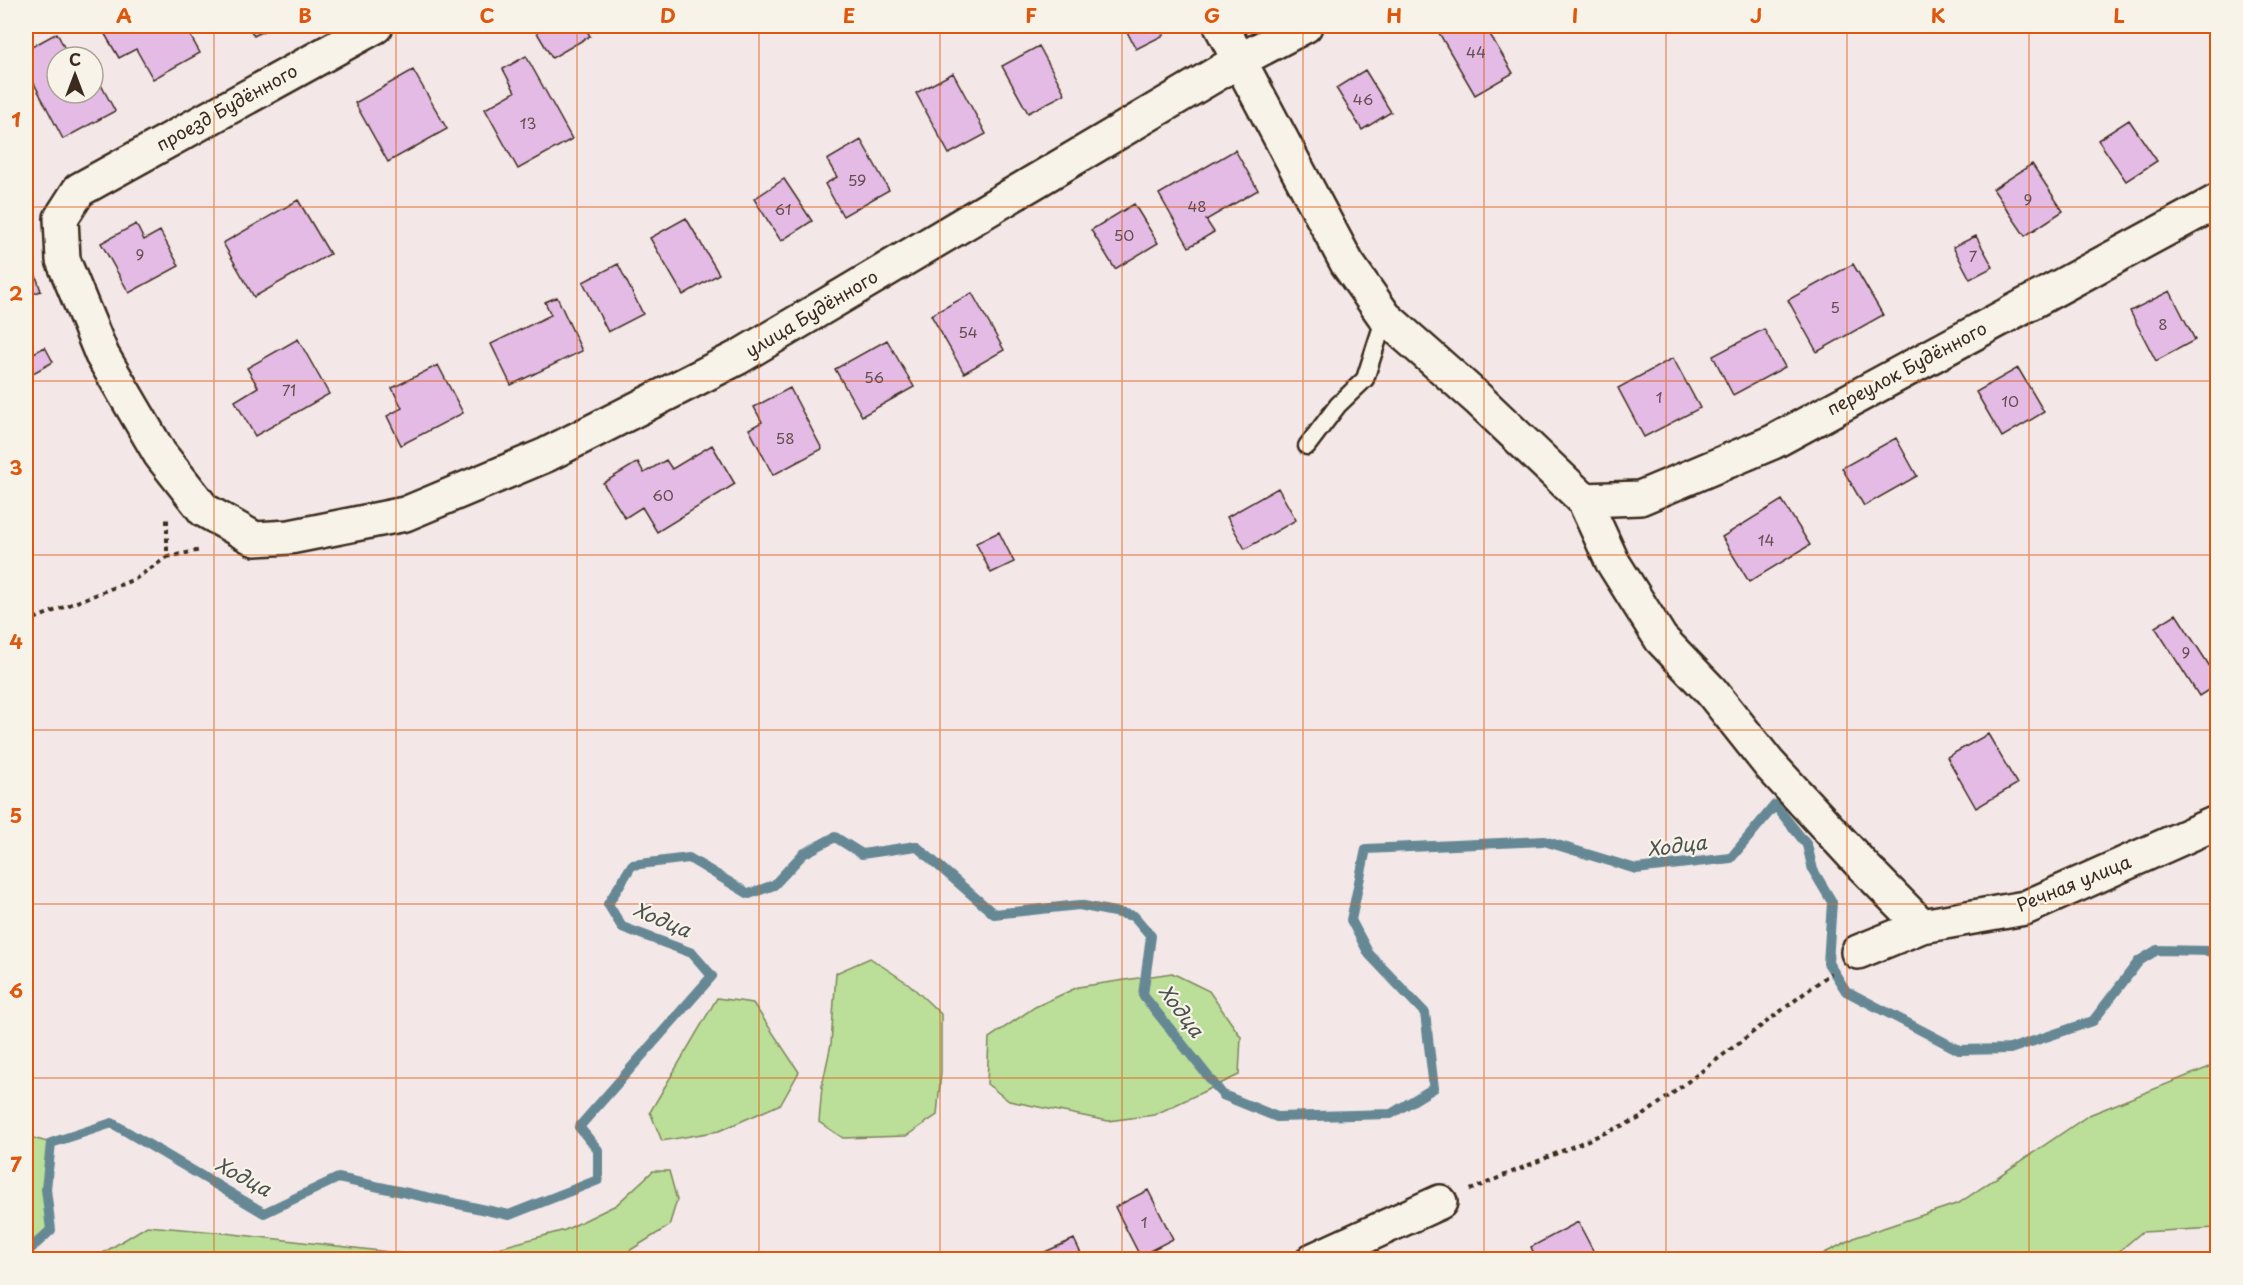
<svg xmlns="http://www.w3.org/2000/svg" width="2243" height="1285" font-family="'Playpen Sans',sans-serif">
	<rect width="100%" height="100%" fill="#f3e8e7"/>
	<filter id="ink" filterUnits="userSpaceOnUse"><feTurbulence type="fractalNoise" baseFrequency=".0167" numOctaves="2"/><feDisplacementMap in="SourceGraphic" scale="12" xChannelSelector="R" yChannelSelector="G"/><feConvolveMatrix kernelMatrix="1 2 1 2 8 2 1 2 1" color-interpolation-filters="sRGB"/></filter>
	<g filter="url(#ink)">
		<!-- green -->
		<path fill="#bbde98" stroke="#7b845b" stroke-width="1.5" d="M870,958L909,984L941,1014V1072L937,1115L906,1136L843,1138L819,1122L822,1086L831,1044L836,973Z
			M1172,973L1209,991L1241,1037L1239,1075L1154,1115L1108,1121L1009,1101L987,1084L989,1038L1035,1007L1078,987Z
			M717,998L753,1003L799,1072L781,1104L719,1131L662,1141L650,1112Z
			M2217,1064V1228L2142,1232L2110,1259H1813L1856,1237L1959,1203L2089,1115Z
			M26,1136L51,1143L46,1189L51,1230L26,1253Z
			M653,1171H669L677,1200L669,1226L629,1251L607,1259H93L147,1226L216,1232L415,1255H472L565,1230L616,1205Z"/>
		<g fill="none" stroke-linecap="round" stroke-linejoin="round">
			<!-- stream -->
			<path stroke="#668895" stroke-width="10" d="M26,1253L51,1230L46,1189L51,1143L112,1123L264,1213L338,1178L509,1215L598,1180V1150L579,1127L712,976L692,953L622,927L608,904L632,865L689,858L749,894L774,885L803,854L835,837L862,854L916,846L994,914L1079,905L1134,916L1151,936L1143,995L1223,1095L1277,1117L1391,1114L1434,1088L1425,1013L1369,954L1351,920L1366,849L1544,841L1636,869L1731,858L1775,805L1807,845L1813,870L1832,902L1828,963L1846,991L1959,1050L2010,1049L2093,1021L2139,961L2157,950L2210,951L2218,963"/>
		</g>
		<!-- building -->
		<path fill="#e3bbe4" stroke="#3b2a1e" stroke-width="1.5" d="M100,26H185L200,53L153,79L136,49L119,58Z
			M248,26H273L254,36Z
			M533,26H584L590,36L552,58Z
			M1124,26H1158L1164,35L1136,49Z
			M1451,26H1485L1513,73L1475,95L1439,33Z
			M57,33L69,57H57V93H93V70L115,111L63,139L26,68V50Z
			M1039,46L1065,94L1028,113L1002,66Z
			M526,56L572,139L518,169L485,109L515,92L503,69Z
			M413,70L447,129L388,162L355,103Z
			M1365,70L1391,112L1362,130L1336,88Z
			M953,73L986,134L949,154L916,93Z
			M2129,120L2157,161L2126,181L2098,140Z
			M861,140L889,190L843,216L825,184L837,177L827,160Z
			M1235,150L1258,190L1206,220L1214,232L1189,247L1159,194Z
			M2032,164L2063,211L2025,236L1993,189Z
			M784,179L812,221L781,241L754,199Z
			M298,200L330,254L254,297L223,243Z
			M1134,204L1158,243L1115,269L1091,230Z
			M686,218L719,274L683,295L650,238Z
			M136,224L144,240L160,231L179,266L129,293L101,243Z
			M1976,236L1993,267L1970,279L1953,247Z
			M26,246L41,291L26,296Z
			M618,264L643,314L608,332L583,282Z
			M1853,264L1883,315L1817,352L1788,300Z
			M2170,291L2195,340L2156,361L2130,311Z
			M972,293L1004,350L964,373L931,315Z
			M557,297L582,351L511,385L491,344L551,315L545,302Z
			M1764,329L1785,367L1733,395L1713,356Z
			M298,339L329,394L255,436L235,401L258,387L247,368Z
			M887,340L914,387L862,416L835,369Z
			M45,347L53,362L26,377V357Z
			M1673,358L1700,408L1644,437L1618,388Z
			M438,365L463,413L401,445L387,416L402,408L392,388Z
			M2018,368L2044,412L2002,437L1976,392Z
			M790,388L822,449L773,475L749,429L762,422L754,407Z
			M1896,438L1917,476L1864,506L1842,468Z
			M712,445L735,484L657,532L642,507L625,518L603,483L638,462L644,473L666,460L672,469Z
			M1278,488L1296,520L1245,549L1227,517Z
			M1782,500L1810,545L1749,582L1722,537Z
			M999,532L1014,562L991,573L976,543Z
			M2176,614L2218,679V684L2199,696L2155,627Z
			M1988,734L2017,784L1976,808L1947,757Z
			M1148,1190L1173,1239L1140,1256L1115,1207Z
			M1578,1222L1598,1260H1537L1531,1247Z
			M1074,1239L1084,1260H1029V1259Z"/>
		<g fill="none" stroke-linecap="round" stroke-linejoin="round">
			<!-- service casing -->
			<g stroke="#3b2a1e" stroke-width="21">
				<path id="service" d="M1307,446L1338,405L1365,379L1385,317"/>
			</g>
			<!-- minor casing -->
			<g stroke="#3b2a1e" stroke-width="38">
				<path id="minor" d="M376,26L79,190L61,218L63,260L102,355L160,454L204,510L255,539L290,537L405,514L546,455L739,357L1240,60L1305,26
					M1221,26L1347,263L1385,317L1478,399L1584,500L1612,561L1661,639L1711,691L1769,764L1863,866L1922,926
					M1584,500L1640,498L1773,442L2218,201
					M1858,952L1922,926L2025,908L2218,822
					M1313,1260L1440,1202"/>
			</g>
			<!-- path -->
			<path stroke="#3b2a1e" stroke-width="4" stroke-dasharray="4.5 4.5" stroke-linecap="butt" d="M167,557L201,550
				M26,622L135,579L167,557V519
				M1470,1190L1640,1118L1831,973"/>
			<!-- service -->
			<use href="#service" stroke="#f7f3e8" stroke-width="16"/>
			<!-- minor -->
			<use href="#minor" stroke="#f7f3e8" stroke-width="33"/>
		</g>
	</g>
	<!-- grid -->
	<path fill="none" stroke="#df570d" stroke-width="1.5" stroke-opacity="0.55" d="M214,26V1260M396,26V1260M577,26V1260M759,26V1260M940,26V1260M1122,26V1260M1303,26V1260M1484,26V1260M1666,26V1260M1847,26V1260M2029,26V1260M26,207H2218M26,381H2218M26,555H2218M26,730H2218M26,904H2218M26,1078H2218"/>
	<g text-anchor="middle" stroke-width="4.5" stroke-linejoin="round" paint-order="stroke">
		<!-- number labels -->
		<g font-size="15" fill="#654e50">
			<text x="1476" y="58">44</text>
			<text x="1363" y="105">46</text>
			<text x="528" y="129">13</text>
			<text x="857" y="186">59</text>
			<text x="2028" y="205">9</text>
			<text x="1197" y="212">48</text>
			<text x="783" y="215">61</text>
			<text x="1124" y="241">50</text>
			<text x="140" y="260">9</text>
			<text x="1973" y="262">7</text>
			<text x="1835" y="313">5</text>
			<text x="2163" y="330">8</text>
			<text x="968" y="338">54</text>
			<text x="874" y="383">56</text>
			<text x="289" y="396">71</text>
			<text x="1659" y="403">1</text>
			<text x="2010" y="407">10</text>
			<text x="785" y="444">58</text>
			<text x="663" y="501">60</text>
			<text x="1766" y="546">14</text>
			<text x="2186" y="658">9</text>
			<text x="1144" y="1228">1</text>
		</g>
		<!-- street labels -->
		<g font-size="18" fill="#3b2a1e" stroke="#f7f3e8">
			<text transform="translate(227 108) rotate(-29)" y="6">проезд Будённого</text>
			<text transform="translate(812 314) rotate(-31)" y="6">улица Будённого</text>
			<text transform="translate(1907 369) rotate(-28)" y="6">переулок Будённого</text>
			<text transform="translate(2074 884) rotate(-22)" y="6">Речная улица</text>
		</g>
		<!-- water labels -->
		<g font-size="20" font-style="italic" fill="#4d5150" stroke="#f7f3e8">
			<text transform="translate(1677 846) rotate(-7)" y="7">Ходца</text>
			<text transform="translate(662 920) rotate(23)" y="7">Ходца</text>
			<text transform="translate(1181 1011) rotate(53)" y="7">Ходца</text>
			<text transform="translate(243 1177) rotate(28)" y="7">Ходца</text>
		</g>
	</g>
	<!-- margin -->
	<rect width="2243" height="1285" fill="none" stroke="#f7f3e8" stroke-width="66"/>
	<!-- north arrow -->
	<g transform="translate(75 75)"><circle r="28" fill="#f7f3e8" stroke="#aca397" stroke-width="1.5"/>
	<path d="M0-4.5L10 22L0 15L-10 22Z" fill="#3b2a1e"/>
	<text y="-9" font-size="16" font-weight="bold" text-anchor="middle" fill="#3b2a1e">С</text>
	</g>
	<rect x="33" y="33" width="2177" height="1219" fill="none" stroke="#df570d" stroke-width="2"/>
	<g font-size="20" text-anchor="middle" font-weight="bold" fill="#df570d">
		<text x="124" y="23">A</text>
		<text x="305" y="23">B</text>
		<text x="487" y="23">C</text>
		<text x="668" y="23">D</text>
		<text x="849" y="23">E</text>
		<text x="1031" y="23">F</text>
		<text x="1212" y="23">G</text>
		<text x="1394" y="23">H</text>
		<text x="1575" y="23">I</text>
		<text x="1756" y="23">J</text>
		<text x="1938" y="23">K</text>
		<text x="2119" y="23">L</text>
		<text x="16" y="127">1</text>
		<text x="16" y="301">2</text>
		<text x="16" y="475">3</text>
		<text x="16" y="649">4</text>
		<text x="16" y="823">5</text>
		<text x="16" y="998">6</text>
		<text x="16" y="1172">7</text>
	</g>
</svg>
